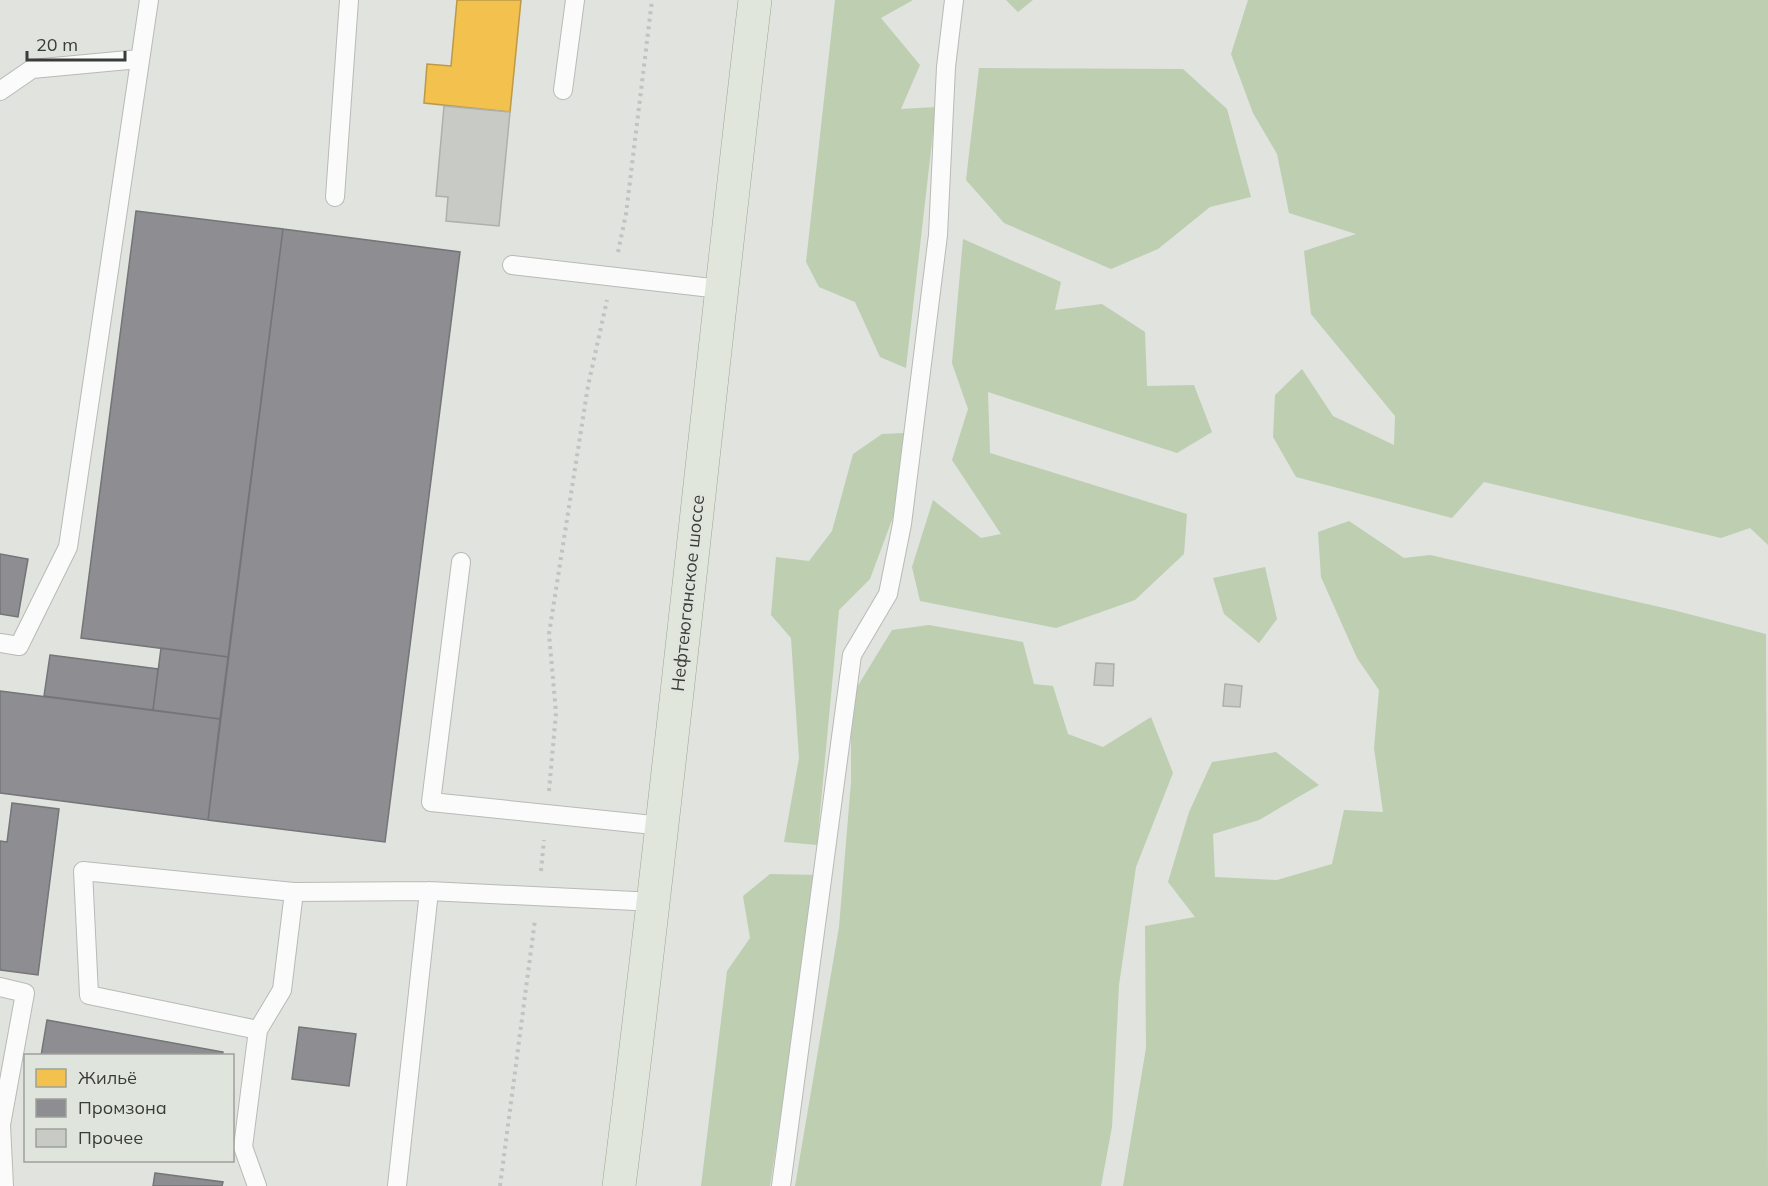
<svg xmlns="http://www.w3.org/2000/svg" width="1768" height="1186" font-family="Mulish,sans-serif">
	<rect width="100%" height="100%" fill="#e0e3de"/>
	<!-- green -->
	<path fill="#bdceb1" d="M835,0H913L881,18L920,65L901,109L936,107L906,368L880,357L855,302L819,287L806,262Z
		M1006,0H1033L1018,12Z
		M1248,0H1768V545L1750,528L1721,538L1484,482L1452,518L1296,477L1273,437L1275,395L1302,369L1333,416L1394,445L1395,416L1311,314L1304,251L1356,234L1289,213L1277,154L1253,113L1231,54Z
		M979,68L1183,69L1227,109L1251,197L1210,207L1158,249L1111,269L1004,223L966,180Z
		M963,239L1061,282L1055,310L1102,304L1145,332L1147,386L1194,385L1212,432L1177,453L988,392L990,453L1187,514L1184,554L1135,600L1056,628L920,601L912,567L933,500L981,538L1001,534L952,460L968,409L952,363Z
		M904,433L899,501L870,579L839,610L817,845L784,842L799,758L791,638L771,615L776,557L809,561L832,531L853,454L882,434Z
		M1349,521L1404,558L1430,555L1673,610L1766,634L1768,1186H1123L1146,1048L1145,926L1195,917L1168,882L1189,812L1212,762L1276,752L1319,785L1259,820L1213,834L1215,877L1277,880L1332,864L1344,810L1383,812L1374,748L1379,690L1357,658L1321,577L1318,532Z
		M1265,567L1277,619L1259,643L1224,614L1213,578Z
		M929,625L1023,642L1034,684L1053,686L1068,734L1103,747L1151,717L1173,773L1136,867L1119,985L1112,1127L1101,1186H795L839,927L851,782V697L892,630Z
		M770,874L818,875L770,1186H701L727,971L750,938L743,896Z"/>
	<!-- homes -->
	<path fill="#f2c14e" stroke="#bb9948" stroke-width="1.5" d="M457,0H521L510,112L424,103L427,64L451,66Z"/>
	<!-- industry -->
	<path fill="#8d8d92" stroke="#747577" stroke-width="1.5" d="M136,211L283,229L228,657L81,638Z
		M283,229L460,252L385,842L208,820Z
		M0,554L28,559L18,617L0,614Z
		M161,648L228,657L220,719L153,710Z
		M50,655L158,669L153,710L44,696Z
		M0,691L220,719L208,820L0,793Z
		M12,803L59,809L38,975L0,970V841L7,842Z
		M47,1020L223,1052L222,1056H41Z
		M299,1027L356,1034L349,1086L292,1079Z
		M155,1173L223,1182L222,1186H153Z"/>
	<!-- building -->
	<path fill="#c8cac6" stroke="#adb0ac" stroke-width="1.5" d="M444,106L510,112L499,226L446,221L448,197L436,196Z
		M1096,663L1114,664L1113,686L1094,685Z
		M1225,684L1242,686L1240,707L1223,706Z"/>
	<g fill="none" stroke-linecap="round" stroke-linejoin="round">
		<!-- service casing -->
		<g stroke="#b8bab6" stroke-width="20">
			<path id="service" d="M563,90L575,0
				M0,91L32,69L139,59
				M335,197L349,0
				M512,265L720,289
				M461,562L431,802L663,826
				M0,643L19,646L68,547L149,0
				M0,987L25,993L1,1125L4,1186
				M258,1030L89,995L83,871L294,892L429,891L655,902
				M257,1186L243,1147L258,1030L282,990L294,892
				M397,1186L429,891
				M781,1186L852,655L888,594L902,524L938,235L946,67L954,0"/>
		</g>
		<!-- primary casing -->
		<g stroke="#9da794" stroke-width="34">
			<path id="primary" d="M619,1186C669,791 708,395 755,0"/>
		</g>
		<!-- path -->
		<path stroke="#c2c2c2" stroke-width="4" stroke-dasharray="3 4.5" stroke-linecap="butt" d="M618,252L626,214L652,0
			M549,791L556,713L549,634L588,386L607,300
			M541,871L544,840
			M500,1186L535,920"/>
		<!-- service -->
		<use href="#service" stroke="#fafbfa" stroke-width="18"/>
		<!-- primary -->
		<use href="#primary" stroke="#e0e6db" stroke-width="33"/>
	</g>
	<g text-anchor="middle" stroke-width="6" stroke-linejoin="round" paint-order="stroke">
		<!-- street labels -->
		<g font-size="18" fill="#3a3c39" stroke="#dfe5dc">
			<text transform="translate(688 593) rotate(-84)" y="6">Нефтеюганское шоссе</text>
		</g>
	</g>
	<!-- legend -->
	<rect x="24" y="1054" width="210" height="108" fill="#dfe5dc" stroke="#9da19b" stroke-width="1.5"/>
	<rect x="36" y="1069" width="30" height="18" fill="#f2c14e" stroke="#9da19b" stroke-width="1.5"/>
	<text x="78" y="1084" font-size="18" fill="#3a3c39">Жильё</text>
	<rect x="36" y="1099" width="30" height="18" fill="#8d8d92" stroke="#9da19b" stroke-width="1.5"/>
	<text x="78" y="1114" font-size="18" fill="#3a3c39">Промзона</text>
	<rect x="36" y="1129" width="30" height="18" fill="#c8cac6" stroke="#9da19b" stroke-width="1.5"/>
	<text x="78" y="1144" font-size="18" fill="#3a3c39">Прочее</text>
	<!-- scale -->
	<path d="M27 51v9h98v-9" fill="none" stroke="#3a3c39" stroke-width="3"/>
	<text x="36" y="51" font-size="18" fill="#3a3c39" stroke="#dfe5dc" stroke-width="4.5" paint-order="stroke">20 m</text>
</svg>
